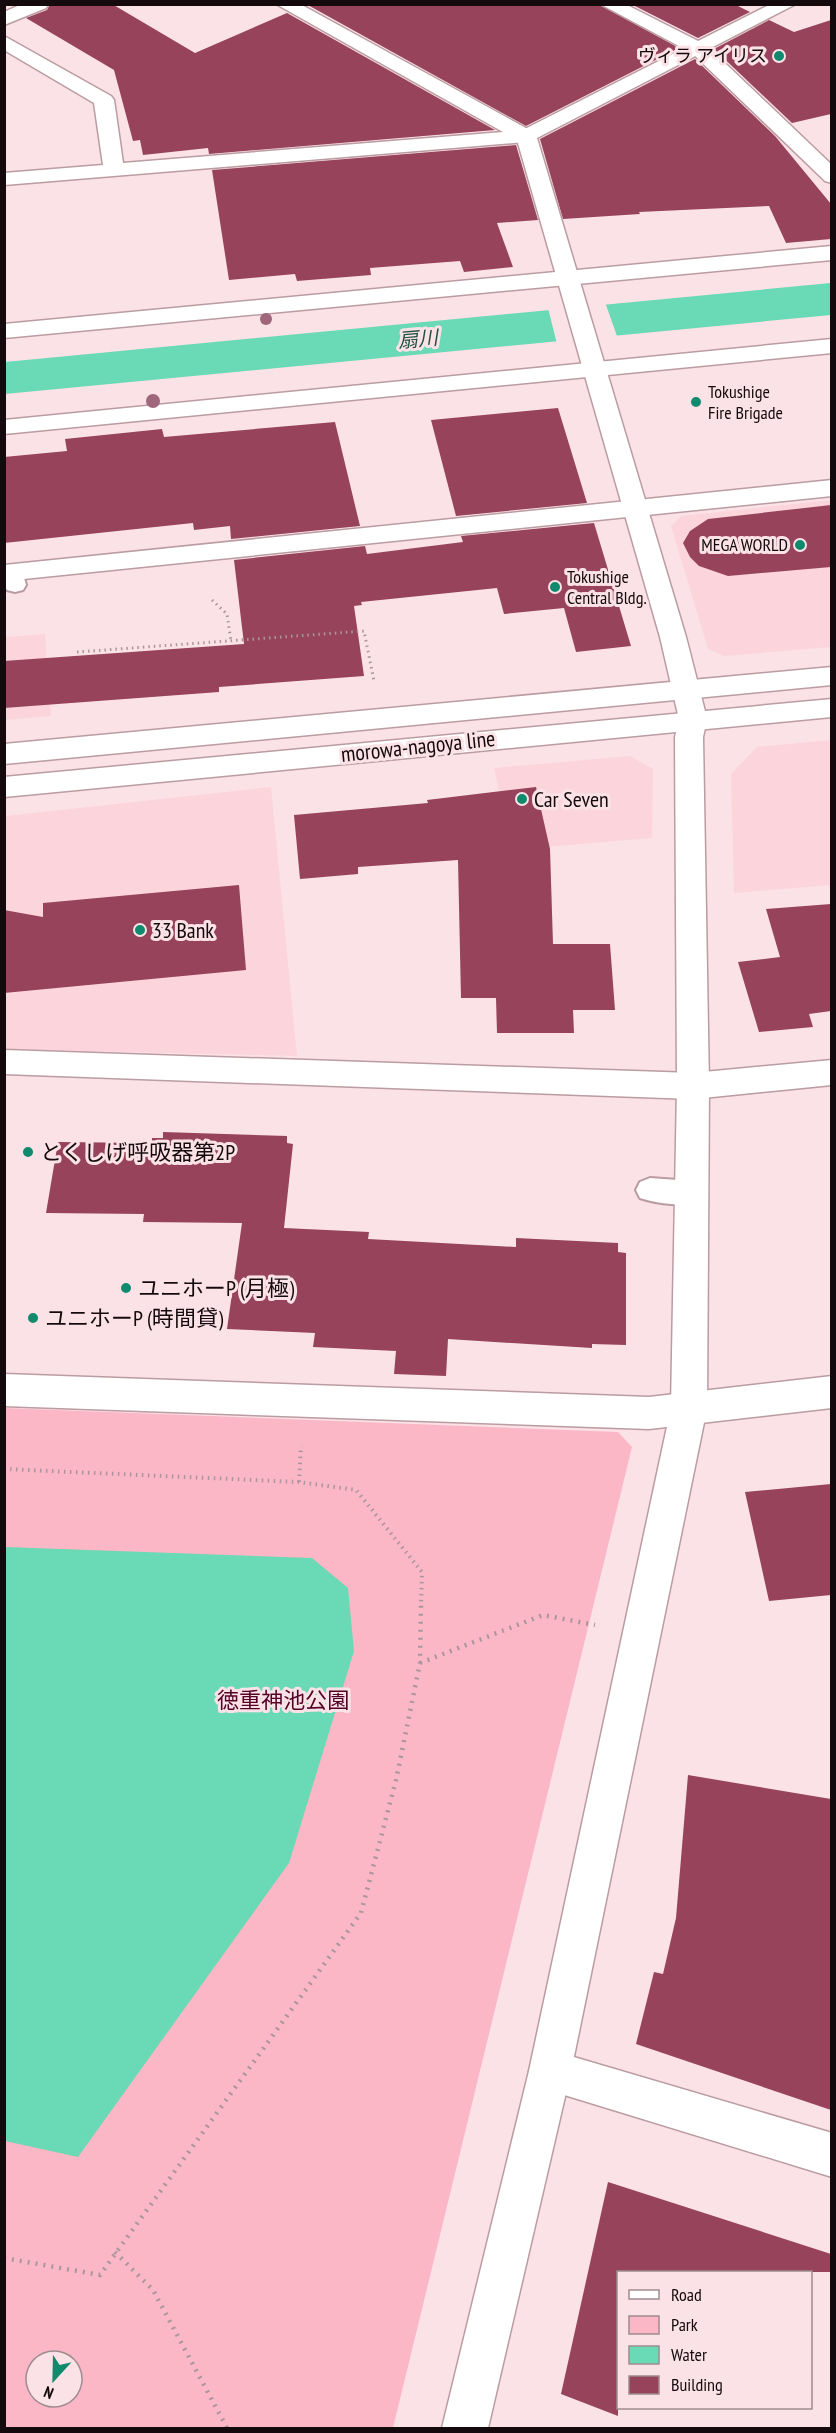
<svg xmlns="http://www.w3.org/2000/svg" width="836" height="2433" font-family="'PT Sans Narrow','Noto Sans JP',sans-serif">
	<rect width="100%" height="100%" fill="#fbe2e7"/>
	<!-- built -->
	<path fill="#fcd4dc" d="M831,500V647L724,656L708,649L671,526L681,516Z
		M45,634L51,716L5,720V637Z
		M831,740V885L734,893L731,774L757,747Z
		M630,756L653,769L652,838L512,850L494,768Z
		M271,787L297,1056L5,1049V816Z"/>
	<!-- green -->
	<path fill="#fbb7c6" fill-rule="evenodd" d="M5,1408L618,1432L632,1447L393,2428H5ZM36,2361H72V2397H36Z"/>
	<!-- water -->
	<path fill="#6ad9b6" d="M831,283V315L5,394V362Z
		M5,1547L312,1558L348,1588L354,1651L289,1863L78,2157L5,2141Z"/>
	<!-- pier -->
	<path fill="#fbe2e7" d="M605,302L618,339L557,344L548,308Z"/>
	<!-- building -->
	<path fill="#96435b" d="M50,4H112L195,53L287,13L495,130L209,154L208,148L143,155L140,140L133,141L114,70L26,18L47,10Z
		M306,4H598L679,48L526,126Z
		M631,4H734L750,12L698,38Z
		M769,20L794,32L831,20V114L792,123L714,49Z
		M695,59L775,136L831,204V239L786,243L769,206L639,212L640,214L563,219L540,139Z
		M516,145L538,220L497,223L513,267L464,272L460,261L370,268L371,275L297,281L295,274L229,280L212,170Z
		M558,408L587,503L456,516L431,420Z
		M335,422L360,526L231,539L230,526L194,530L193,523L4,543V457L67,451L65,439L162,429L164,437Z
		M831,505V567L728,576L699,566L690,557L683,543L690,531L708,519Z
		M594,523L631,646L576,652L564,608L504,614L497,588L361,602L362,605L354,606L364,676L219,687V692L4,708V661L244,644L234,560L365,546L367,554L463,542L461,536Z
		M536,787L550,849L553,944H610L615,1010H573L574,1033H497L496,998H461L458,860L358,867V874L300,879L294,815L428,803L427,800Z
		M239,885L246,970L4,993V910L43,917V903Z
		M831,904V1011L809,1014L813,1027L759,1032L738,962L780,957L766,909Z
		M163,1132L287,1136V1143L293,1144L284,1228L369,1232L368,1239L516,1247V1238L618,1243V1252L626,1253V1345L592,1344V1348L448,1339L446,1376L394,1374L396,1351L313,1347L315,1333L227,1329L242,1223L143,1222L144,1214L46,1213L58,1142L152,1143V1138H163Z
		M831,1484V1595L769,1601L745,1492Z
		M688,1775L831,1799V2110L636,2044L654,1972L663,1974L676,1918Z
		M608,2182L831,2254V2272H618V2416L561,2394Z"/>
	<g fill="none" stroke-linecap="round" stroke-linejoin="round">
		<!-- lane casing -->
		<g stroke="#ba9ca2" stroke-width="4">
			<path id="lane" d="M13,565L21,567L26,585L23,590L15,592L7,590L4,586V568Z
				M650,1178L692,1181L702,1185L706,1193L702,1201C684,1207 658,1204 640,1198L636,1190L640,1182Z"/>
		</g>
		<!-- street casing -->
		<g stroke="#ba9ca2" stroke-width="3">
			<path id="street" d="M22,4H48L46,8L4,25V12Z
				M276,4H300L533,132L536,136L533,140L526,142L4,185V173L103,165L94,103L4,50V36L111,96L114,100L123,163L503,132Z
				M600,4H625L706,45L832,165V183L825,181L692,53Z
				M832,246V260L4,338V324Z
				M832,339V353L4,434V420Z
				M832,480V496L4,581V565Z
				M4,1050L693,1073L832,1060V1085L693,1099L4,1074Z
				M4,1374L649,1397L832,1376V1408L649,1429L4,1406Z
				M550,2050L832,2133V2177L535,2086L529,2071L535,2056Z"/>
		</g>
		<!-- secondary casing -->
		<g stroke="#ba9ca2" stroke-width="3">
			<path id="secondary" d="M771,4H796L537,138L686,637L707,719L703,737L709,1086L707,1408L571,2071L488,2428H442L529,2071L671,1408L677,1086L675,737L679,719L660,637L516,136L519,132Z"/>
		</g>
		<!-- primary casing -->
		<g stroke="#ba9ca2" stroke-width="3">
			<path id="primary" d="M832,667V685L4,764V744Z
				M832,699V717L4,797V777Z"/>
		</g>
		<!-- path-far2 -->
		<path stroke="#aa969b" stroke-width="3" stroke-dasharray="1.5 4" stroke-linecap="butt" d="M212,600L227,614L231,641
			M77,652L364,631L374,681"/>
		<!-- path-far1 -->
		<path stroke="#aa969b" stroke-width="4" stroke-dasharray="1.5 4.5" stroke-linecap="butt" d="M4,1469L299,1482L356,1490L422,1572L421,1605
			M299,1482L301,1446"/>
		<!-- path -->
		<path stroke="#aa969b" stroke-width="4.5" stroke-dasharray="2 6" stroke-linecap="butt" d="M420,1663L543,1615L595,1625
			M115,2252L153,2290L227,2428
			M4,2258L100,2275L361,1913L396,1780L420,1663L421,1604"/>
		<!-- lane -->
		<use href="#lane" fill="#fff" fill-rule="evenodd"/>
		<!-- street -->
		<use href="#street" fill="#fff" fill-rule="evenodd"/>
		<!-- secondary -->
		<use href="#secondary" fill="#fff" fill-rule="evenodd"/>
		<!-- primary -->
		<use href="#primary" fill="#fff" fill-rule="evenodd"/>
	</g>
	<!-- trees -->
	<g fill="#a0667c">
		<circle cx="266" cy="319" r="6"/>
		<circle cx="153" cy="401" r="7"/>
	</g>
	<!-- markers -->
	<g fill="#0f8a6d" stroke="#fbe2e7" stroke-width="2">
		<circle cx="779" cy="56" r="6"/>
		<circle cx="696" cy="402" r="6"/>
		<circle cx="800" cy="545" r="6"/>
		<circle cx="555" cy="587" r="6"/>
		<circle cx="522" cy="799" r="6"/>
		<circle cx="140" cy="930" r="6"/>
		<circle cx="28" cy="1152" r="6"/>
		<circle cx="126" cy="1288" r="6"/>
		<circle cx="33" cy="1318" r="6"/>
	</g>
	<g text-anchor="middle" stroke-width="6" stroke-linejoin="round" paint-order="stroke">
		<!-- far-poi labels -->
		<g font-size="18" fill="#140a0d" stroke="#fbe2e7" text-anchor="end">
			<text x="767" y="62">ヴィラ アイリス</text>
			<text x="708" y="398" text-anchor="start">Tokushige<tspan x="708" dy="21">Fire Brigade</tspan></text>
			<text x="788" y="551">MEGA WORLD</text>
			<text x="567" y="583" text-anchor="start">Tokushige<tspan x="567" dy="21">Central Bldg.</tspan></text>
		</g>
		<!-- far-water labels -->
		<g font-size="20" font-style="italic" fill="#225143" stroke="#fbe2e7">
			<text transform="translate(418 339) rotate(-5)" y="7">扇川</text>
		</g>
		<!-- street labels -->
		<g font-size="22" fill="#140a0d" stroke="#fbe2e7">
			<text transform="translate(418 746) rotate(-6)" y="8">morowa-nagoya line</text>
		</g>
		<!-- poi labels -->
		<g font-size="22" fill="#140a0d" stroke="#fbe2e7" text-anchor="start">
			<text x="534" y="807">Car Seven</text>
			<text x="152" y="938">33 Bank</text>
			<text x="40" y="1160">とくしげ呼吸器第2P</text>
			<text x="138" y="1296">ユニホーP (月極)</text>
			<text x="45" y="1326">ユニホーP (時間貸)</text>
		</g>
		<!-- park labels -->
		<g font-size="22" fill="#550125" stroke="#fbe2e7">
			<text x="283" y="1708">徳重神池公園</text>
		</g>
	</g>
	<!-- border -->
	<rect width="836" height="2433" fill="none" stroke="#140a0d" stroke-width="12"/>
	<!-- legend -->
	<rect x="617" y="2271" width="195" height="138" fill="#fbe2e7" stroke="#9f8c90" stroke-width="1.5"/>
	<rect x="629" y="2290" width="30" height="9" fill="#ffffff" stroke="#9f8c90" stroke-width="1.5"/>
	<text x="671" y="2301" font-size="18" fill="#140a0d">Road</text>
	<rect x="629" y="2316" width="30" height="18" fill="#fbb7c6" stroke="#9f8c90" stroke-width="1.5"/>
	<text x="671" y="2331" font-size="18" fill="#140a0d">Park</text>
	<rect x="629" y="2346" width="30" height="18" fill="#6ad9b6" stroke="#9f8c90" stroke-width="1.5"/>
	<text x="671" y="2361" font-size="18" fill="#140a0d">Water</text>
	<rect x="629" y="2376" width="30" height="18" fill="#96435b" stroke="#9f8c90" stroke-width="1.5"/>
	<text x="671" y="2391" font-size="18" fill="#140a0d">Building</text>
	<!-- north arrow -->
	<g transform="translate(54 2379) rotate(202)"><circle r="28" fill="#fbe2e7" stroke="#9f8c90" stroke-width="1.5"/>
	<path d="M0-4.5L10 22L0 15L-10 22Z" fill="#0f8a6d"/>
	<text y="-9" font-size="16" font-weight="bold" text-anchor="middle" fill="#140a0d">N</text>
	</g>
</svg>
